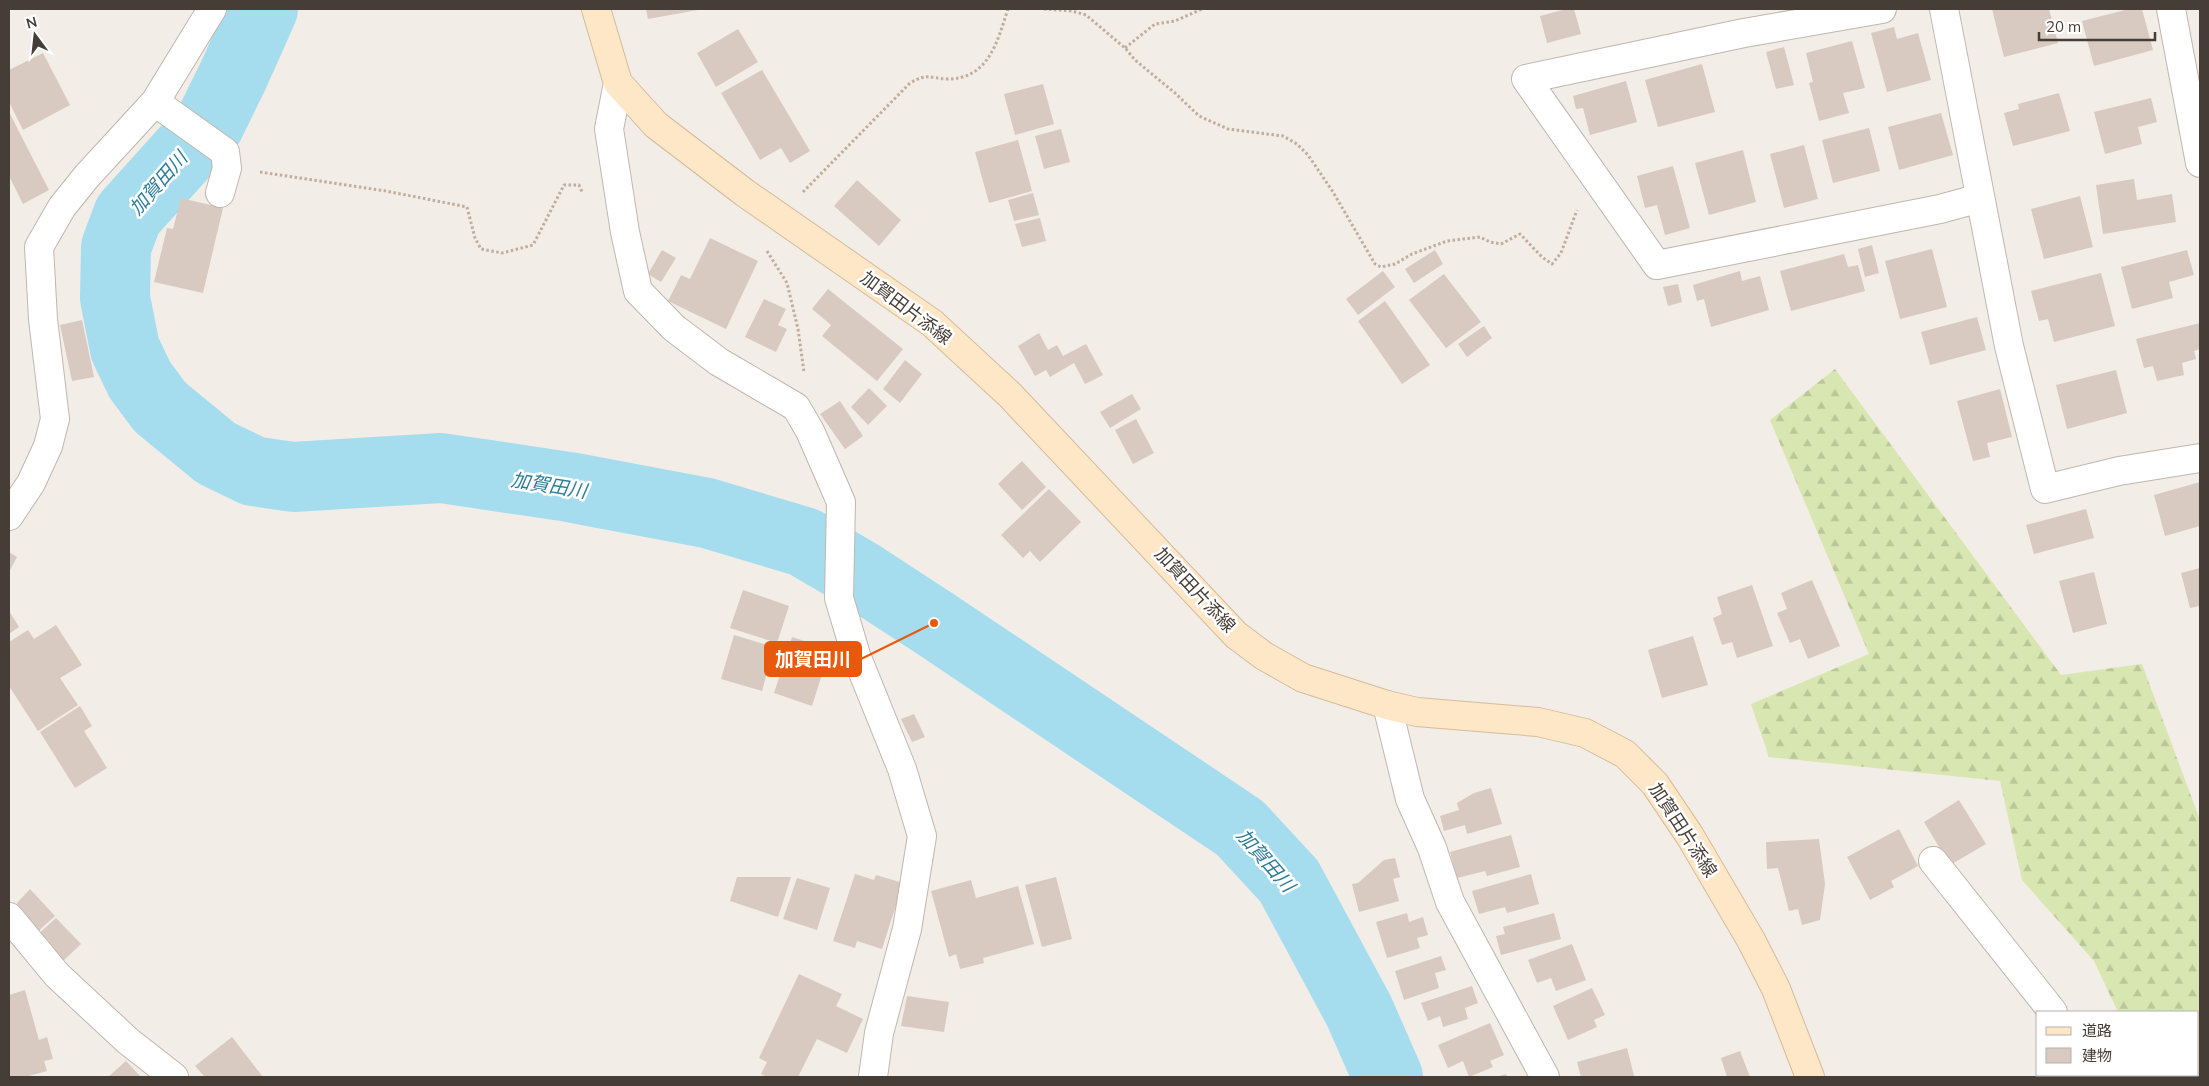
<svg xmlns="http://www.w3.org/2000/svg" width="2209" height="1086" font-family="Mulish,'Noto Sans JP',sans-serif">
	<defs>
		<pattern id="forest-firs" width="22" height="20" patternUnits="userSpaceOnUse" patternTransform="scale(1.25)"><rect width="22" height="20" fill="#d8e7b1"/><path d="M5 1l3.5 6h-7zM16 11l3.5 6h-7z" fill="#bbc799"/></pattern>
	</defs>
	<rect width="100%" height="100%" fill="#f3ede7"/>
	<!-- forest -->
	<path fill="url(#forest-firs)" d="M1835,369L2061,675L2142,664L2200,820V1077H2154L2153,1075H2198V1012H2118L2094,961L2022,880L2000,781L1769,757L1751,704L1869,654L1770,420Z"/>
	<g fill="none" stroke-linecap="round" stroke-linejoin="round">
		<!-- river -->
		<path stroke="#a5ddef" stroke-width="70" d="M263,9L234,74L209,125L128,215L116,247L115,298L125,349L140,380L160,407L216,453L253,471L293,477L441,468L569,487L707,513L804,542L862,576L934,623L1240,828L1289,881L1359,1011L1388,1077"/>
	</g>
	<!-- building -->
	<path fill="#d8cac0" d="M646,9H697L698,10L648,19Z
		M1566,9H1574L1581,34L1547,43L1540,16Z
		M1992,9H2049L2058,43L2004,57Z
		M2129,9H2142L2153,50L2094,66L2082,21Z
		M1894,27L1897,39L1918,33L1931,80L1887,92L1871,33Z
		M738,29L758,62L716,87L697,53Z
		M1852,41L1865,88L1843,93L1849,113L1819,121L1809,83L1813,82L1806,53Z
		M1784,47L1794,85L1776,89L1766,52Z
		M43,53L70,105L23,130L9,102V70Z
		M1702,64L1715,112L1658,127L1645,80Z
		M762,70L810,151L790,163L781,148L760,160L721,93Z
		M1626,81L1637,122L1590,135L1583,108L1576,109L1573,96Z
		M1043,84L1054,124L1015,135L1004,94Z
		M2059,93L2070,131L2013,146L2004,113L2019,109L2018,104Z
		M2151,98L2157,122L2138,127L2142,144L2105,154L2094,112Z
		M9,112L49,190L23,204L9,176Z
		M1941,113L1953,155L1899,170L1888,127Z
		M1869,128L1880,171L1833,183L1822,140Z
		M1061,129L1070,162L1044,169L1035,136Z
		M1018,140L1032,191L989,203L975,152Z
		M1804,145L1818,199L1784,208L1770,154Z
		M1743,150L1756,202L1709,215L1695,163Z
		M1673,166L1690,228L1665,235L1657,205L1645,208L1637,176Z
		M2134,179L2137,200L2172,194L2176,222L2103,234L2096,185Z
		M857,180L901,220L879,246L834,206Z
		M1033,193L1039,215L1014,221L1008,200Z
		M2080,196L2093,247L2044,259L2031,209Z
		M181,198L223,208L203,293L154,282L167,228L173,229Z
		M1040,218L1046,241L1022,247L1015,224Z
		M710,238L758,261L726,329L668,301L681,275L690,279Z
		M1872,245L1879,273L1865,277L1858,249Z
		M1932,249L1947,307L1900,319L1885,261Z
		M662,250L676,258L661,282L648,274Z
		M1435,250L1443,264L1414,283L1405,269Z
		M2187,250L2194,275L2169,282L2173,298L2132,309L2121,267Z
		M1844,254L1848,267L1858,265L1865,291L1791,311L1780,271Z
		M1383,271L1395,287L1358,315L1346,299Z
		M1740,271L1742,281L1760,276L1769,310L1711,327L1704,299L1697,301L1693,285Z
		M2101,273L2115,326L2054,342L2048,319L2039,321L2031,291Z
		M1444,274L1481,322L1446,348L1409,300Z
		M1678,284L1682,302L1668,306L1663,287Z
		M828,289L903,349L877,381L822,336L831,325L812,309Z
		M764,299L786,309L778,325L787,329L776,352L745,337Z
		M1385,301L1430,365L1402,384L1358,321Z
		M1977,317L1986,350L1930,365L1921,332Z
		M82,320L94,377L72,381L60,325Z
		M2200,323V349L2194,351L2196,359L2182,363L2184,375L2157,381L2153,366L2144,368L2136,339Z
		M1484,326L1492,338L1467,357L1458,344Z
		M1039,333L1048,350L1057,345L1063,356L1086,344L1103,375L1085,384L1074,363L1050,377L1046,370L1035,376L1018,346Z
		M905,360L922,374L900,403L883,389Z
		M2116,370L2127,413L2067,429L2056,385Z
		M869,388L887,406L868,425L851,407Z
		M2000,389L2012,437L1987,443L1990,457L1973,461L1957,401Z
		M1132,394L1141,409L1110,428L1100,412Z
		M840,401L863,436L845,449L820,414Z
		M1136,419L1154,453L1133,464L1115,430Z
		M1022,461L1046,487L1022,510L998,484Z
		M2200,482V526L2165,536L2154,495Z
		M1049,489L1081,522L1040,562L1030,551L1023,558L1001,535Z
		M2086,509L2094,538L2034,554L2026,525Z
		M9,552L17,557L9,572Z
		M2200,568V606L2190,608L2181,573Z
		M2094,572L2107,624L2073,633L2059,581Z
		M1812,580L1840,646L1808,659L1800,639L1790,643L1777,613L1787,609L1781,593Z
		M1752,585L1773,646L1737,658L1732,642L1722,645L1713,618L1722,614L1717,597Z
		M743,590L789,606L777,643L730,628Z
		M9,611L19,627L9,634Z
		M56,625L82,665L60,678L78,705L38,731L9,686V642L28,630L34,639Z
		M734,635L774,647L762,691L721,679Z
		M1693,636L1708,685L1662,698L1648,650Z
		M792,637L830,649L812,706L774,693Z
		M80,706L92,726L84,731L107,768L75,788L40,732Z
		M914,714L925,737L912,742L901,719Z
		M1491,788L1502,824L1467,834L1465,825L1444,831L1440,816L1459,810L1457,803L1474,793Z
		M1959,800L1986,844L1950,865L1924,822Z
		M1899,829L1918,866L1891,881L1894,887L1870,900L1847,857Z
		M1511,835L1520,867L1487,876L1485,871L1457,878L1450,852Z
		M1819,839L1825,884L1820,920L1802,925L1798,909L1789,911L1778,868L1767,869L1766,842Z
		M1395,858L1400,877L1393,879L1399,901L1359,912L1352,884L1358,883L1384,860Z
		M855,874L874,880L876,875L903,883L882,949L857,941L855,948L833,941Z
		M1531,874L1539,904L1507,913L1505,907L1479,914L1472,891Z
		M737,877H791L778,917L730,901Z
		M1056,877L1072,939L1042,947L1025,885Z
		M797,878L830,888L817,930L783,919Z
		M971,880L976,898L1018,886L1034,944L983,958L984,963L960,969L956,954L949,957L931,891Z
		M30,889L55,916L35,934L22,921L17,903Z
		M1407,913L1409,922L1423,917L1428,935L1417,938L1420,948L1387,958L1376,922Z
		M1554,913L1561,939L1501,955L1496,936L1505,934L1503,927Z
		M56,918L81,944L62,962L36,936Z
		M1572,944L1586,980L1556,991L1551,978L1537,983L1528,960Z
		M1441,956L1446,970L1435,973L1439,988L1404,1000L1395,971Z
		M799,974L842,994L836,1006L863,1019L847,1053L817,1039L798,1077H767L761,1074L767,1062L759,1058Z
		M1472,986L1478,1003L1465,1008L1468,1019L1443,1027L1440,1016L1428,1021L1421,1003Z
		M1592,988L1605,1015L1594,1020L1597,1027L1568,1040L1553,1006Z
		M25,990L39,1040L47,1037L53,1059L44,1061L47,1071L25,1077H9V995Z
		M907,996L949,1002L944,1032L901,1026Z
		M1490,1023L1504,1055L1490,1061L1493,1067L1469,1077L1463,1061L1448,1068L1438,1045Z
		M232,1037L263,1077H205L195,1066Z
		M1627,1048L1634,1076L1581,1077L1577,1062Z
		M1740,1051L1750,1077H1727L1721,1058Z
		M126,1061L141,1077H108Z
		M1506,1074L1507,1077H1495Z"/>
	<g fill="none" stroke-linecap="round" stroke-linejoin="round">
		<!-- street casing -->
		<g stroke="#c1b6ad" stroke-width="30">
			<path id="street" d="M1882,9L1744,33L1526,79L1657,265L1940,209L1980,198
				M1944,9L2009,346L2045,489L2119,471L2200,458
				M2171,9L2200,163
				M618,83L609,129L625,232L638,291L674,328L719,362L796,407L810,431L841,502L839,598L856,655L902,769L922,836L907,929L879,1033L873,1077
				M155,102L225,152L227,168L220,193
				M9,516L31,483L48,446L55,419L43,319L39,247L62,207L87,176L155,102L212,9
				M1387,705L1410,799L1432,848L1450,902L1545,1077
				M1933,861L2053,1012
				M9,917L57,975L128,1041L174,1077
				M2091,1075L2092,1077"/>
		</g>
		<!-- secondary casing -->
		<g stroke="#d5bb9a" stroke-width="30">
			<path id="secondary" d="M596,9L618,83L656,125L745,193L932,323L1010,395L1236,635L1264,656L1303,678L1387,705L1417,712L1538,722L1585,733L1625,754L1655,784L1690,836L1751,940L1776,989L1810,1077"/>
		</g>
		<!-- path -->
		<path stroke="#c0ad9b" stroke-width="3" stroke-dasharray="2.5 2.5" stroke-linecap="butt" d="M1044,9L1072,11L1086,15L1125,48L1135,60L1175,93L1199,116L1228,129L1283,136L1297,144L1308,155L1333,192L1375,264L1381,267L1395,264L1412,254L1447,241L1480,237L1490,242L1501,244L1520,234L1542,257L1552,264L1561,253L1577,210
			M1125,48L1155,24L1175,21L1202,9
			M260,172L386,191L467,207L475,238L481,249L502,253L533,245L564,185H579L582,192
			M803,192L910,83C928,73 929,78 947,79C989,79 997,42 1008,9
			M767,251L787,283L798,329L804,372"/>
		<!-- street -->
		<use href="#street" stroke="#fff" stroke-width="28"/>
		<!-- secondary -->
		<use href="#secondary" stroke="#fde7c7" stroke-width="28"/>
	</g>
	<g text-anchor="middle" stroke-width="5" stroke-linejoin="round" paint-order="stroke">
		<!-- street labels -->
		<g font-size="18" fill="#463d36" stroke="#fff">
			<text transform="translate(906 308) rotate(37)" y="6">加賀田片添線</text>
			<text transform="translate(1195 590) rotate(47)" y="6">加賀田片添線</text>
			<text transform="translate(1683 830) rotate(57)" y="6">加賀田片添線</text>
		</g>
		<!-- water labels -->
		<g font-size="19" font-style="italic" fill="#2c7d98" stroke="#fff">
			<text transform="translate(158 183) rotate(-49)" y="7">加賀田川</text>
			<text transform="translate(549 485) rotate(9)" y="7">加賀田川</text>
			<text transform="translate(1266 860) rotate(49)" y="7">加賀田川</text>
		</g>
	</g>
	<!-- callouts -->
	<path fill="none" stroke="#e8590c" stroke-width="2" d="M934 623L861 659"/>
	<circle fill="#e8590c" stroke="#fff" stroke-width="2" cx="934" cy="623" r="5"/>
	<rect fill="#e8590c" stroke="#e8590c" stroke-width="2" x="765" y="642" width="96" height="34" rx="5"/>
	<g font-size="19" text-anchor="middle" font-weight="bold" fill="#fff">
		<text x="813" y="666">加賀田川</text>
	</g>
	<!-- border -->
	<rect width="2209" height="1086" fill="none" stroke="#463d36" stroke-width="20"/>
	<!-- legend -->
	<rect x="2036" y="1011" width="162" height="65" fill="#ffffff" stroke="#b5b1af"/>
	<rect x="2046" y="1027" width="25" height="8" fill="#fde7c7" stroke="#b5b1af"/>
	<text x="2082" y="1036" font-size="15" fill="#463d36">道路</text>
	<rect x="2046" y="1048" width="25" height="15" fill="#d8cac0" stroke="#b5b1af"/>
	<text x="2082" y="1061" font-size="15" fill="#463d36">建物</text>
	<!-- north arrow -->
	<g transform="translate(35 35) rotate(345)" stroke="#ffffff" stroke-width="4" paint-order="stroke">
	<path d="M0-4L9 19L0 12L-9 19Z" fill="#463d36"/>
	<text y="-8" font-size="14" font-weight="bold" text-anchor="middle" fill="#463d36">N</text>
	</g>
	<!-- scale -->
	<path d="M2039 32v8h116v-8" fill="none" stroke="#463d36" stroke-width="2.5"/>
	<text x="2046" y="32" font-size="15" fill="#463d36" stroke="#ffffff" stroke-width="4" paint-order="stroke">20 m</text>
</svg>
